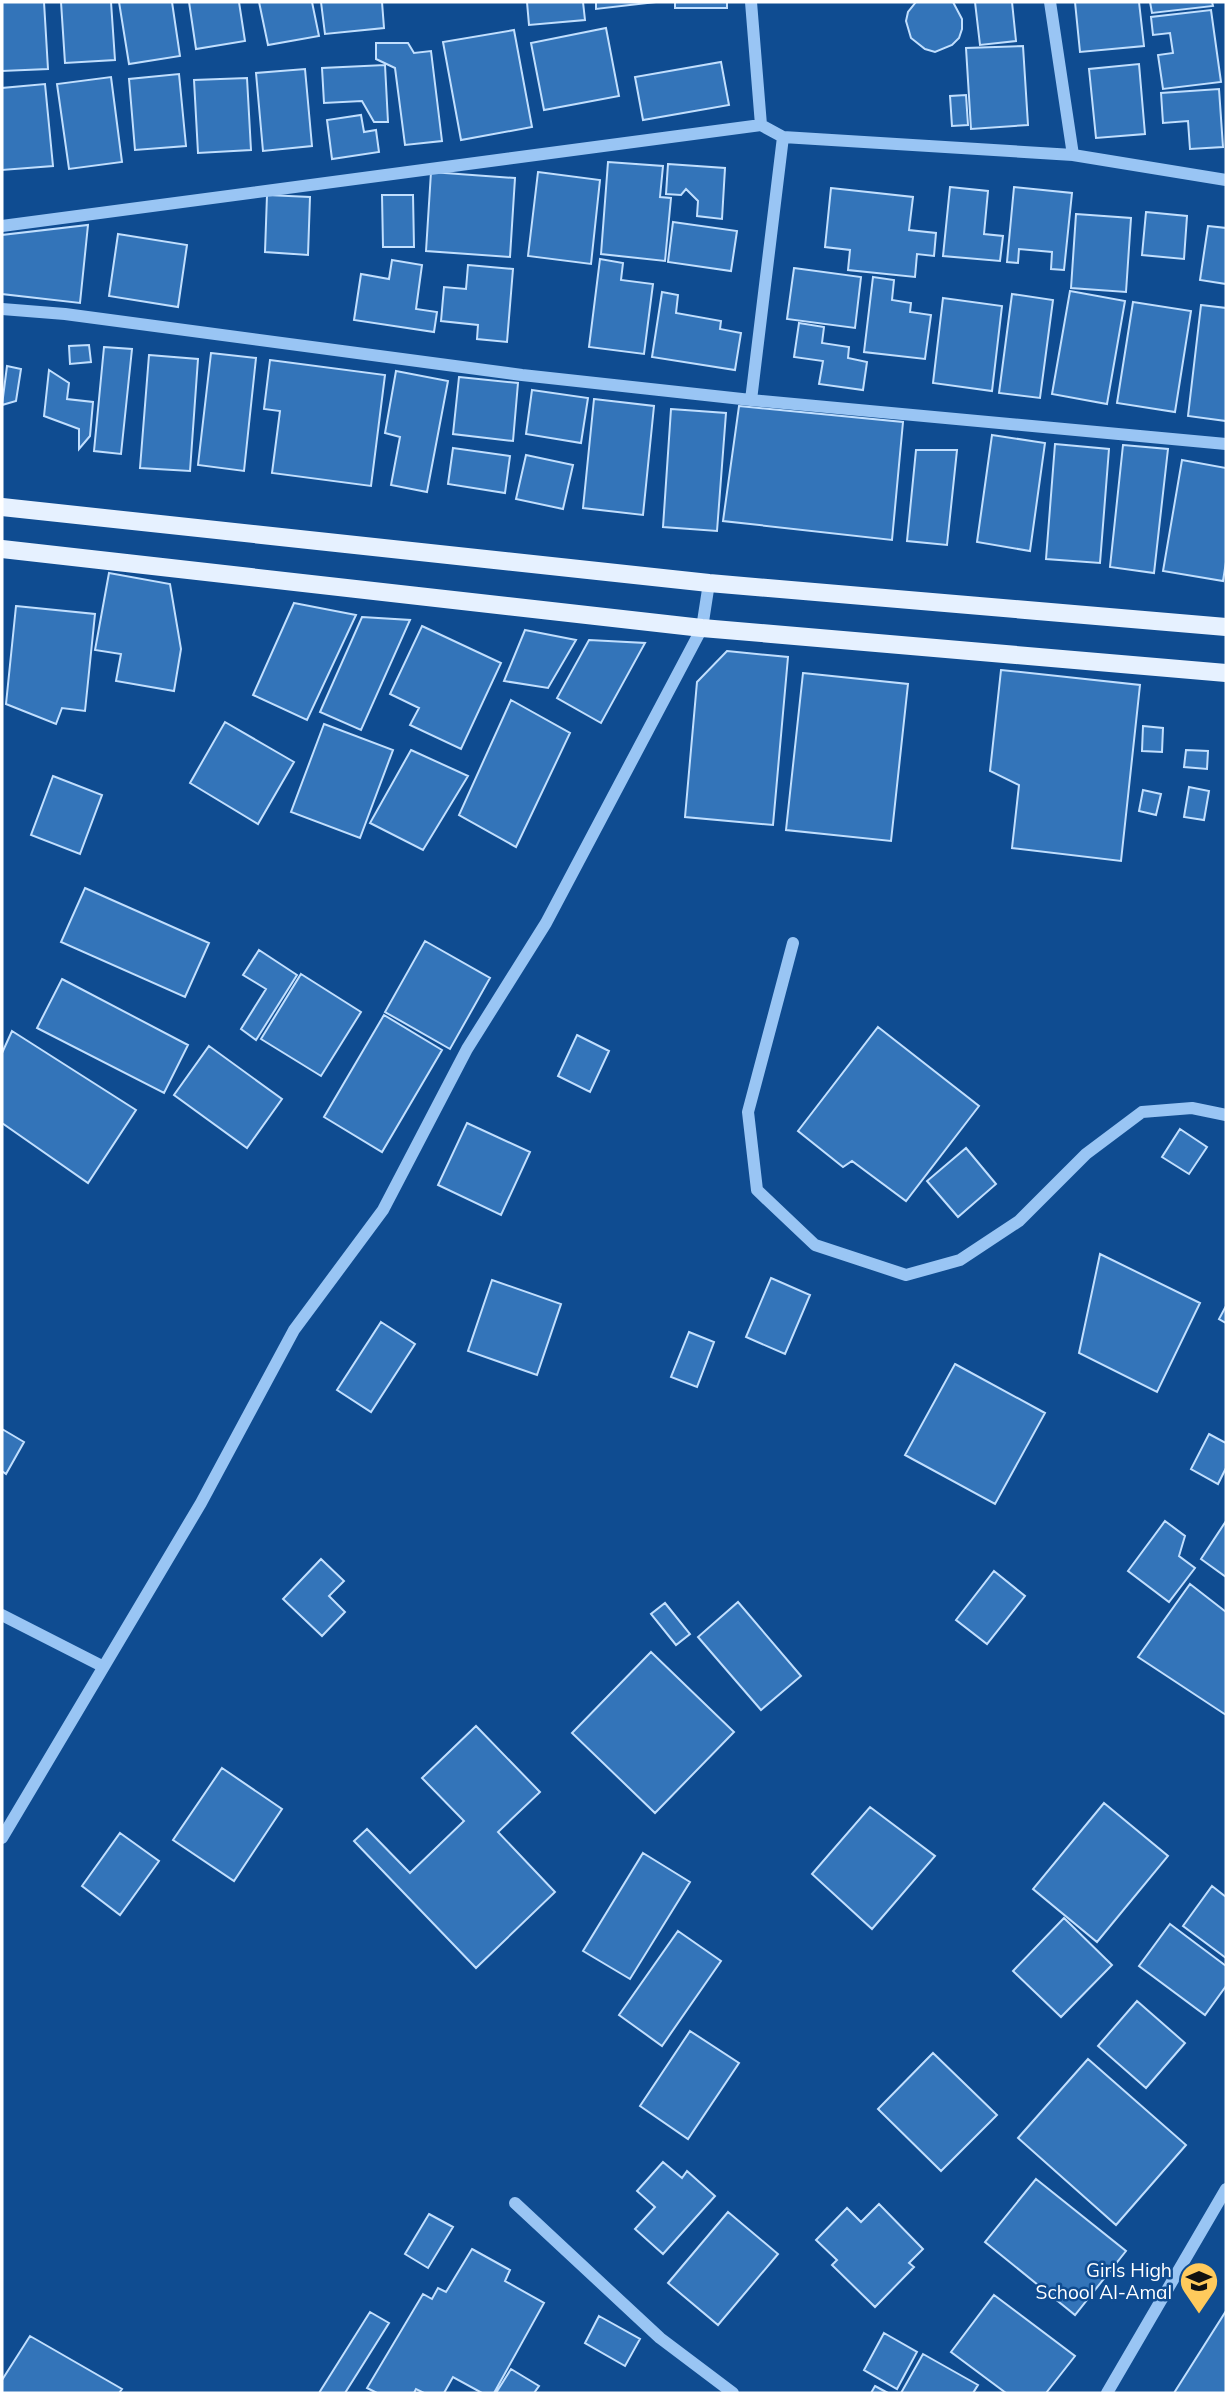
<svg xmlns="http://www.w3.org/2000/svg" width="1228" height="2395" font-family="Mulish,sans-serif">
	<rect width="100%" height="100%" fill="#0f4c91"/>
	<!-- building -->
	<path fill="#3374b9" stroke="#c1dffe" stroke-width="2" d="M2,2H44L48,69L2,71Z
		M61,2H111L115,60L65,63Z
		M119,2H172L180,56L129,64Z
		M189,2H239L245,41L196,49Z
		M259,2H312L319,36L268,45Z
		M321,2H382L384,28L325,34Z
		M527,2H583L585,20L529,25Z
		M596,2H656L596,9Z
		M675,2H727V8H675Z
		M916,2H953L962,19V29L959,38L952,45L935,52L925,49L911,38L906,21L908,12Z
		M975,2H1012L1016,41L980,45Z
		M1075,2H1139L1144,46L1080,52Z
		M1150,2H1212L1213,6L1152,13Z
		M1211,10L1221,82L1163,89L1158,55L1173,53L1170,33L1153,35L1151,17Z
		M606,28L619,96L544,110L531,43Z
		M514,30L532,127L461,140L443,42Z
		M376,43H408L414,53L431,51L442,141L405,145L395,68L376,59Z
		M1023,46L1028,125L971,129L966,48Z
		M721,62L729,105L643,120L635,77Z
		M1139,64L1145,134L1096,138L1089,69Z
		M385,65L388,122H374L362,101L324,103L322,68Z
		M305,69L312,146L263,151L256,73Z
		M179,74L186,146L135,150L129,79Z
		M111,77L122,162L69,169L57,84Z
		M247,78L251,150L198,153L194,80Z
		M45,84L53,166L2,170V88Z
		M1219,89L1223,147L1190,149L1188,121L1163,123L1161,93Z
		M966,95L968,125L952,126L950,96Z
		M361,115L364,132L376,130L379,152L332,159L327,120Z
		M608,162L663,166L660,197L671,198L665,261L601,254Z
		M668,164L725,168L722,219L697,216L698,201L686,189L681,195L666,194Z
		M431,172L515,178L510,257L426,251Z
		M538,172L600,180L591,264L528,256Z
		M950,187L988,191L984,234L1003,236L1000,261L943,256Z
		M1014,187L1072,193L1064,270L1051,269L1052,252L1019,249L1018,263L1007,262Z
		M831,188L913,197L909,230L936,233L934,256L917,254L915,277L848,270L850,250L825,247Z
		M267,195L310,197L308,255L265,252Z
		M382,195H413L414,247H383Z
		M1146,212L1187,216L1184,259L1142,255Z
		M1076,214L1131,218L1126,292L1071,288Z
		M673,222L737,231L731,271L668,262Z
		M88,225L80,303L2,294V235Z
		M1208,226L1226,228V284L1200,280Z
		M118,234L187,245L178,307L109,296Z
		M600,259L623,263L621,280L653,284L644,354L589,347Z
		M392,260L422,265L416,309L437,312L434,332L354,320L361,274L389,279Z
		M468,265L513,269L507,342L477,339L478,325L441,321L444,287L466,289Z
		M794,268L861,277L855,328L787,319Z
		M873,277L894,280L892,300L911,303L910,312L931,315L925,359L864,352Z
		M1070,291L1125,301L1107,404L1052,394Z
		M662,292L678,295L676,313L721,321L720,329L741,333L735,370L652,357Z
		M1012,294L1053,300L1040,398L999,393Z
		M943,298L1002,306L992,391L933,383Z
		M1133,302L1191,311L1175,412L1117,403Z
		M1201,305L1226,308V421L1188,416Z
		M799,323L824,327L822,343L849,347L848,358L867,362L863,390L819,384L823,361L794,357Z
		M89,345L91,362L70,364L69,346Z
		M104,347L132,349L121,454L94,451Z
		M211,353L256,358L244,471L198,465Z
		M149,355L198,359L190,471L140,468Z
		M270,360L385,375L371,486L272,473L280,411L264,409Z
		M7,366L21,369L16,401L2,405Z
		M49,370L69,383L67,399L93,402L90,436L79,449V429L44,416Z
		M396,371L448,381L427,492L391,485L400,437L385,433Z
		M459,377L518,383L513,441L453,434Z
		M532,390L588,398L581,443L526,434Z
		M594,399L654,406L643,515L583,508Z
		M739,406L903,422L892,540L723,521Z
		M671,409L726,413L717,531L663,527Z
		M992,435L1045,443L1030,551L977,542Z
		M1055,444L1109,449L1100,563L1046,559Z
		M1123,445L1168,449L1154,573L1110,567Z
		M453,448L510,456L505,493L448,484Z
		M916,450H957L947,545L907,541Z
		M526,455L573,465L563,509L516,499Z
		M1182,460L1226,468V562L1223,581L1163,571Z
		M109,573L170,584L181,649L174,691L116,681L121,654L95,650Z
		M294,603L356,615L307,720L253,695Z
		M16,606L95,614L85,711L62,708L56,724L6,704Z
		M362,617L410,620L361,730L320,712Z
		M422,626L501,663L461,749L410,725L419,708L390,694Z
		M525,630L576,640L548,688L504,681Z
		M589,640L645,643L601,723L557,698Z
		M727,651L788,657L773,825L685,817L697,682Z
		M1001,670L1140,685L1121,861L1012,848L1019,785L990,771Z
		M803,673L908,684L891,841L786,830Z
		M511,700L570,733L516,847L459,815Z
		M225,722L294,762L258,824L190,783Z
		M324,724L393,750L360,838L291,812Z
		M1143,726L1163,728L1162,752L1142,751Z
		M411,750L468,776L423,850L370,823Z
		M1186,750L1208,751L1207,769L1184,767Z
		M53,776L102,795L80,854L31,835Z
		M1189,787L1209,791L1204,820L1184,817Z
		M1143,790L1161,794L1156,815L1139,811Z
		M85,888L209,943L185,997L61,942Z
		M425,941L490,978L450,1049L385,1012Z
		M259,950L297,975L256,1040L241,1029L266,989L243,975Z
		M301,974L361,1012L321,1076L261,1039Z
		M62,979L188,1045L164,1093L37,1028Z
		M384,1015L442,1050L382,1152L324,1117Z
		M878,1027L979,1106L906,1201L852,1161L843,1167L798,1131Z
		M12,1031L136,1110L88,1183L2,1123V1053Z
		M577,1035L609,1051L590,1092L558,1076Z
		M209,1046L282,1099L247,1148L174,1095Z
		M467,1123L530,1152L501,1215L438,1185Z
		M1180,1129L1207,1147L1189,1174L1162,1157Z
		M966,1148L996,1184L958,1217L927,1181Z
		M1100,1254L1200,1303L1157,1392L1079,1353Z
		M771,1278L810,1295L785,1354L746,1337Z
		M492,1280L561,1304L537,1375L468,1351Z
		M1226,1306V1323L1219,1319Z
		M381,1322L415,1344L371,1412L337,1390Z
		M689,1332L714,1342L697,1387L671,1377Z
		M955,1364L1045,1413L995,1504L905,1455Z
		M2,1429L24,1442L6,1474L2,1471Z
		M1209,1434L1226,1443V1468L1218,1484L1191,1469Z
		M1165,1521L1185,1536L1179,1556L1195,1568L1169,1602L1128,1571Z
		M1226,1521V1577L1201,1559Z
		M321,1559L344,1581L329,1596L345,1612L322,1636L283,1599Z
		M994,1571L1025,1596L987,1644L956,1620Z
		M1190,1584L1226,1612V1715L1138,1657Z
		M738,1602L801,1676L761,1710L698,1637Z
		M665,1603L690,1634L676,1645L651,1614Z
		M651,1652L734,1732L655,1813L572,1733Z
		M476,1726L540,1792L498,1832L555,1892L476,1968L354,1841L367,1829L410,1873L464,1821L422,1778Z
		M222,1768L282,1809L234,1881L173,1840Z
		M1104,1803L1168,1856L1097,1942L1033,1889Z
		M870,1807L935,1856L872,1929L812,1874Z
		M120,1833L159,1861L120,1915L82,1886Z
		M643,1853L690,1882L630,1979L583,1951Z
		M1212,1886L1226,1897V1958L1183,1926Z
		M1064,1918L1112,1965L1061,2017L1013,1971Z
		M1170,1924L1226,1966V1986L1205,2015L1139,1966Z
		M678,1931L721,1961L662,2046L619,2015Z
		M1137,2001L1185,2043L1146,2088L1098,2046Z
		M690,2031L739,2063L688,2139L640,2106Z
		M933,2053L997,2115L941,2171L878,2109Z
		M1088,2059L1186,2145L1116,2225L1018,2138Z
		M663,2162L682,2178L687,2171L715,2196L663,2254L635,2229L655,2207L637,2191Z
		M1036,2179L1126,2251L1075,2315L985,2242Z
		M879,2204L923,2249L909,2263L914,2267L875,2307L832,2265L837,2260L816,2240L847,2208L861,2222Z
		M728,2212L778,2254L718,2325L668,2283Z
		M429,2214L453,2227L428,2268L405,2254Z
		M472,2249L510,2270L505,2281L544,2303L494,2393H482L453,2377L444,2393H424L416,2389L414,2393H377L367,2388L423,2294L432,2299L438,2288L446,2292Z
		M994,2295L1075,2356L1046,2393H1006L951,2352Z
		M1226,2311V2393H1174Z
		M370,2312L389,2323L345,2393H319Z
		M599,2316L640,2339L625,2366L585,2343Z
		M884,2333L917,2352L897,2389L864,2370Z
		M30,2336L122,2389L119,2393H2V2380Z
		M923,2354L978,2385L973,2393H901Z
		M511,2369L539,2386L534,2393H496Z
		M875,2386L888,2393H871Z"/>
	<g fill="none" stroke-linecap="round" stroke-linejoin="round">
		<!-- minor -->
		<path stroke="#99c5f4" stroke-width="12" d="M751,2L761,125
			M1050,2L1073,155
			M2,226L761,125L783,137L1073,155L1226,180
			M2,309L65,314L522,375L751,400L1226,444
			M751,400L783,137
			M793,943L748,1112L757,1190L815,1245L906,1275L960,1260L1019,1221L1086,1154L1142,1112L1192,1108L1226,1115
			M2,1615L102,1666
			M2,1838L201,1503L294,1330L383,1210L467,1049L546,923L702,628L709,583
			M515,2203L660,2338L733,2393
			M1107,2393L1226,2189"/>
		<!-- major -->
		<path stroke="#e6f1ff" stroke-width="18" d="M2,507L709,583L1226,627
			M2,549L702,628L1226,673"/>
	</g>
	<!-- icons -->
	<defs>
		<g id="school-pin" transform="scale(2.0125)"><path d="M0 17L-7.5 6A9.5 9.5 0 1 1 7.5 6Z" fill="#ffca5c" stroke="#0f4c91"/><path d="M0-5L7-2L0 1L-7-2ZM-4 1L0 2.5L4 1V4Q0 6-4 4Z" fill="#111"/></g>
	</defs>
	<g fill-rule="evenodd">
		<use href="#school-pin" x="1199" y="2281"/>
	</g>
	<g text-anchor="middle" stroke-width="5" stroke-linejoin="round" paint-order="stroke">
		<!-- poi labels -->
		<g font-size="19" fill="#fff" stroke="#0f4c91" text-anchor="end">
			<text x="1172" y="2277">Girls High<tspan x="1172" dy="22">School Al-Amal</tspan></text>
		</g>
	</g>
	<!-- border -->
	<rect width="1228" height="2395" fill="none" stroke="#ffffff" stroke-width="7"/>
</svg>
